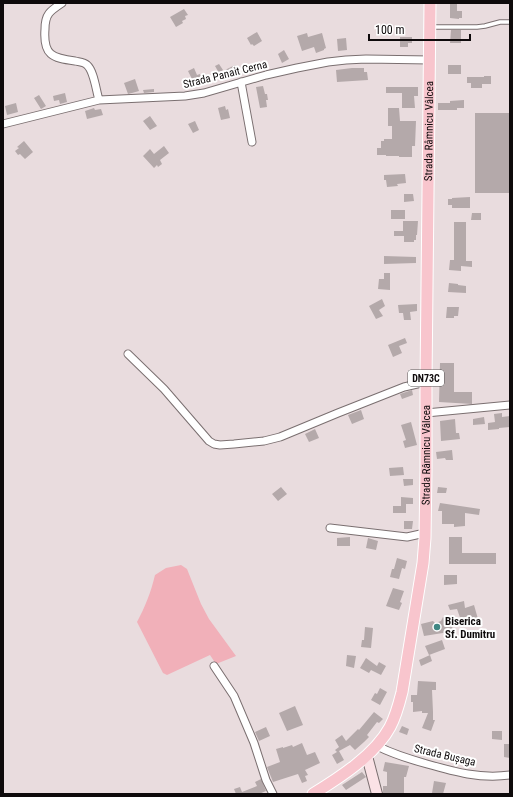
<svg xmlns="http://www.w3.org/2000/svg" width="513" height="797" font-family="'Roboto Condensed',sans-serif">
	<rect width="100%" height="100%" fill="#e9dcde"/>
	<!-- green -->
	<path fill="#f1b0b9" d="M181,565L187,569L201,604L209,619L236,656L216,664L210,655L167,675L163,673L137,622C145,607 151,592 155,575L166,568Z"/>
	<!-- building -->
	<path fill="#b4a9aa" d="M450,3H457V11H462V18H459V19L450,18Z
		M184,9L188,15L185,16L186,19L182,21L183,23L176,27L170,17Z
		M451,30H461V43H450Z
		M257,32L262,41L254,46L252,44L251,45L247,38Z
		M307,33L308,37L322,33L326,48L324,49V50L316,53L314,47L302,51L297,36Z
		M400,37H412V43H408V47H400Z
		M346,38L347,50L338,51L337,39Z
		M284,50L289,59L282,63L278,54Z
		M219,64L223,70L219,73L215,66Z
		M235,65L239,73L229,78L225,70Z
		M448,65H461V74H448Z
		M194,68L197,75L200,74L202,80L194,83L188,71Z
		M352,68H364V72H367L368,80L337,82L336,70Z
		M484,76H491V84H482V88H471V83H467V77H484Z
		M135,79L139,91L132,93L128,94L124,83Z
		M263,86L265,94H267L268,100H266L267,107L260,108L256,87Z
		M386,87H418V96H414L415,108H402V93H386Z
		M154,89V92L144,93L143,90Z
		M65,93L67,102L60,104L59,100L54,101L53,96Z
		M39,95L46,106L41,109L34,98Z
		M464,100V108H457V110H438V103H450V101Z
		M16,103L18,112L7,115L5,106Z
		M225,106L226,110L228,109L230,118L221,120L218,108Z
		M94,108L95,110L101,109L103,115L87,119L85,111Z
		M388,108H399L400,121H416L415,146H412V157H399V156H386V155H377V148H381V141H384V139H392V126H388Z
		M475,113H510V193H475Z
		M150,116L157,126L150,130L143,121Z
		M195,121L199,130L193,133L188,124Z
		M24,141L33,152L25,159L20,154L18,155L15,151L19,148L17,147Z
		M164,146L169,153L160,160L162,164L158,167L157,165L154,168L143,156L150,149L154,154Z
		M405,174L406,183L397,184L398,186L387,187L386,180H384V175Z
		M404,194H413L414,201L404,202Z
		M470,197V208H452V205H448V199H452V198Z
		M391,210H405V219H391Z
		M472,213H481V220H471Z
		M403,221H418L417,235H416V240H414V242H404V236H394V231H403Z
		M454,222H466V261H472V267L461,266V271L449,270L450,260H454Z
		M384,256L416,257V263L384,264Z
		M384,273H390V290L378,289L379,279H384Z
		M449,283L458,284V285L466,286V293L448,292Z
		M382,299L385,306L379,310L383,316L376,319L369,306Z
		M417,304V311L410,312L411,320H404L403,313H399L398,305Z
		M447,307H459L458,316H454V318H446Z
		M405,338L407,343L399,346L402,353L393,357L388,345Z
		M440,363H454V392H472V404L439,402Z
		M412,390L413,395L402,399L400,394Z
		M361,410L364,419L352,424L348,415Z
		M502,413V417L510,416V427L499,428V429L488,430V423L495,422L494,414Z
		M484,417L485,424L473,425V419Z
		M455,419L456,433H459L460,439L441,441L440,421Z
		M411,422L417,445L405,448L403,441L406,440L401,425Z
		M315,429L319,438L309,442L305,434Z
		M452,450L453,460H446L445,458L437,459L436,452Z
		M403,467L404,475L390,476L389,468Z
		M403,479H413V485L404,486Z
		M281,487L287,494L278,501L272,494Z
		M438,487L447,488L446,493H437Z
		M401,497L413,498V504H406V513H393V506H401Z
		M440,503L480,509L479,515L465,513V526L454,527V524H442V511H438Z
		M404,521H413L412,529H404Z
		M350,537V546H337V538Z
		M449,537H462V553H496V564H449Z
		M368,538L378,541L376,550L366,548Z
		M397,558L407,561L405,569L402,568L399,579L390,577L392,569H394Z
		M444,575H457V584L444,585Z
		M393,588L404,591L400,602L402,603L399,610L386,606Z
		M464,601L465,608L474,605L478,619L471,622V624L463,626L457,609L450,610L448,605Z
		M443,617L448,621L455,624L449,632L424,636L421,624L433,621L435,623L441,621Z
		M365,627L373,628L371,648L361,647L362,640H364Z
		M442,640L445,649L429,655L425,646Z
		M347,655L356,656L354,668L346,666Z
		M430,655L432,661L421,666L419,660Z
		M366,658L377,666L379,662L386,666L381,675L371,670L369,673L360,668Z
		M418,681L436,682V690H432L433,712V720H435L431,731L422,728L428,713H422V711L413,712V702H411V695H417Z
		M380,688L387,692L380,705L371,700L375,693L377,694Z
		M295,706L303,725L287,731L279,713Z
		M374,712L383,719L379,723L377,722L367,735L369,737L364,742L355,750L350,745L339,751L344,760L337,764L332,755L337,752L335,750L339,747L335,740L342,735L346,741L358,729L359,730Z
		M402,726L409,729L407,735L399,732Z
		M266,727L270,736L259,741L255,732Z
		M492,731H502V740L492,739Z
		M302,743L307,755L315,752L320,763L305,770L308,775L305,776L307,781L302,783L298,774L273,782L267,767L280,762L276,749L283,747V748L292,745L293,747Z
		M504,744H510V758L504,757Z
		M385,762L409,766L406,777H404V794H383V786H387V772L383,771Z
		M362,772L366,777L346,790L342,785Z
		M261,779L266,791L259,794H236L234,789L240,787L242,792L257,786L255,782Z
		M434,781L446,783L443,794L432,793Z"/>
	<g fill="none" stroke-linecap="round" stroke-linejoin="round">
		<!-- lane casing -->
		<g stroke="#7a6f70" stroke-width="5.5">
			<path id="lane" d="M432,27H477L485,26L500,22H510"/>
		</g>
		<!-- street casing -->
		<g stroke="#7a6f70" stroke-width="9">
			<path id="street" d="M62,3C50,11 45,14 45,29C43,55 52,58 75,61C79,62 84,62 87,65C94,71 96,90 99,100
				M241,82L252,142
				M3,124L99,100L185,96L204,93L266,75L297,68L328,62L346,60L366,59L430,60
				M128,354L164,389L209,441L214,444L220,445L234,444L264,441L280,437L338,413L404,387L426,382
				M426,413L510,405
				M330,528L407,537L425,533
				M214,666L234,696L254,743L266,780L273,794
				M377,746C393,754 409,759 427,764C455,772 480,779 510,775"/>
		</g>
		<!-- secondary casing -->
		<g stroke="#7a6f70" stroke-width="12">
			<path id="secondary" d="M367,756L377,794"/>
		</g>
		<!-- primary casing -->
		<g stroke="#fff" stroke-width="13">
			<g id="primary">
				<path id="s1" d="M313,794C339,778 375,755 390,727C396,716 399,704 402,692L423,563L425,538L426,469V382L430,3"/>
			</g>
		</g>
		<!-- lane -->
		<use href="#lane" stroke="#fff" stroke-width="3.5"/>
		<!-- street -->
		<use href="#street" stroke="#fff" stroke-width="7"/>
		<!-- secondary -->
		<use href="#secondary" stroke="#fbe2e6" stroke-width="10"/>
		<!-- primary -->
		<use href="#primary" stroke="#f8c5cd" stroke-width="11"/>
	</g>
	<!-- markers -->
	<circle fill="#408783" stroke="#fff" stroke-width="1.5" cx="437" cy="627" r="4"/>
	<g text-anchor="middle" stroke-width="4" stroke-linejoin="round" paint-order="stroke">
		<!-- shield labels -->
		<rect fill="#fff" stroke="#565454" stroke-width="1" x="408" y="370" width="36" height="16" rx="3"/>
		<g font-size="10" font-weight="bold" fill="#0e0a0b">
			<text x="426" y="382">DN73C</text>
		</g>
		<!-- street labels -->
		<g font-size="11" fill="#0e0a0b" stroke="#fff">
			<text transform="translate(225 74) rotate(-14)" y="4">Strada Panait Cerna</text>
			<text dy="4" stroke="none"><textPath href="#s1" startOffset="703">Strada Râmnicu Vâlcea</textPath></text>
			<text dy="4" stroke="none"><textPath href="#s1" startOffset="379">Strada Râmnicu Vâlcea</textPath></text>
			<text transform="translate(445 755) rotate(13)" y="4">Strada Bușaga</text>
		</g>
		<!-- poi labels -->
		<g font-size="11" font-weight="bold" fill="#0e0a0b" stroke="#fff" text-anchor="start">
			<text x="445" y="625">Biserica<tspan x="445" dy="13">Sf. Dumitru</tspan></text>
		</g>
	</g>
	<!-- border -->
	<rect width="513" height="797" fill="none" stroke="#0e0a0b" stroke-width="8"/>
	<!-- scale -->
	<path d="M369 34v6h101v-6" fill="none" stroke="#0e0a0b" stroke-width="2"/>
	<text x="375" y="34" font-size="12" fill="#0e0a0b" stroke="#ffffff" stroke-width="3" paint-order="stroke">100 m</text>
</svg>
